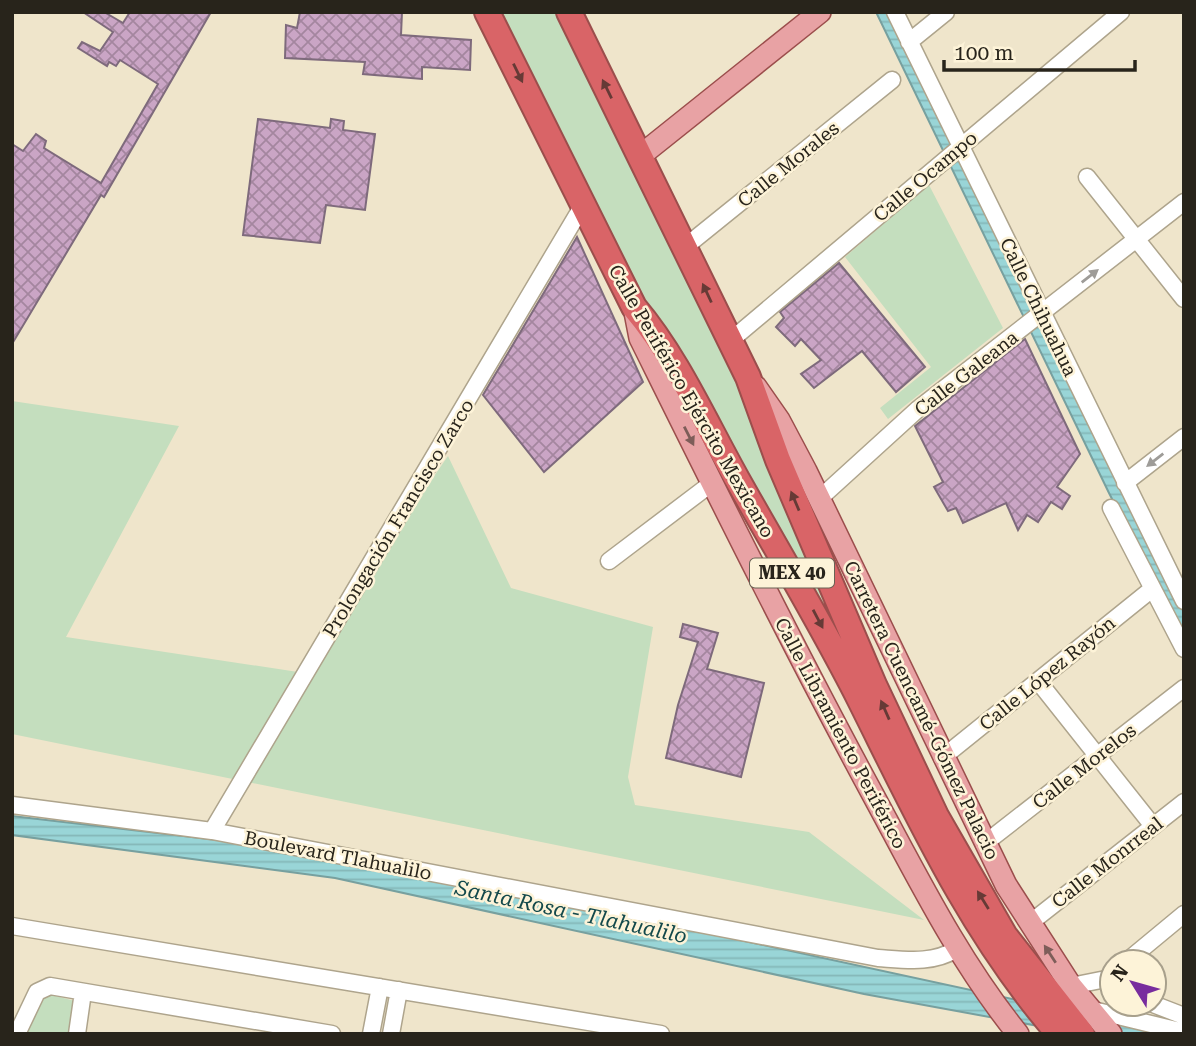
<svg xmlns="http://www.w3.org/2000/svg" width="1196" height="1046" font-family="'Roboto Serif',serif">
	<defs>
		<pattern id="water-rules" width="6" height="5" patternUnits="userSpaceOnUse" patternTransform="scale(1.75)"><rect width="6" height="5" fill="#99d5d7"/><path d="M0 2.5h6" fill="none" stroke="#84b7b8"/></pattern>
		<pattern id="building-cross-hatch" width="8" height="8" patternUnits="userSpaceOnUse" patternTransform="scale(1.75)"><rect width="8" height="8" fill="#caa5c5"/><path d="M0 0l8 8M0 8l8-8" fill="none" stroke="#a4869f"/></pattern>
	</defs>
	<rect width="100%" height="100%" fill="#efe5cb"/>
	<!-- park -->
	<path fill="#c4debe" d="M501,12H574L884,711L659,332L564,148L522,51Z
		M929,185L1003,328L888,419L880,408L931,367L845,257Z
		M12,401L179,426L66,637L298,672L448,456L511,588L653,627L628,777L635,805L809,832L924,920L12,734Z
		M44,993L75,1001L69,1034H22Z"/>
	<!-- water -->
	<path fill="url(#water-rules)" stroke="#77a09f" stroke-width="2" d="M876,12H890L1184,612V640L1109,493Z
		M12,816L347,855L1174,1034H1082L864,994L335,878L12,835Z"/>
	<!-- building -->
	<path fill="url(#building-cross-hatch)" stroke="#7e6a7c" stroke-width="2" d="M83,12H104L123,23L130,12H211L104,197L101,195L12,344V144L23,151L36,134L46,141L44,148L101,183L158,84L120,60L116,66L109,62L107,66L78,48L82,42L100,51L113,32Z
		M300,12H402L401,35L471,40L470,70L422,67V79L363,74L365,62L285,58L286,25L297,28Z
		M258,119L330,128L331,119L344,121L343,130L375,134L365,210L326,205L320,243L243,235Z
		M577,237L643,382L544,472L483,395Z
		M839,263L925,367L896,392L862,351L814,388L801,374L821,360L801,339L795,346L776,327L784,318L780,312Z
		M1025,339L1080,454L1057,487L1070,496L1062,509L1051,502L1038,522L1027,515L1018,530L1006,503L963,523L956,508L948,511L934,487L943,482L915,426Z
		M683,624L718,633L707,669L764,683L741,777L666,758L678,705L698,642L680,637Z"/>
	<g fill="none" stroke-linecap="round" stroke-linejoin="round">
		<!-- minor casing -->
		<g stroke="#aea48c" stroke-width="19">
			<path id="minor" d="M895,12L1184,601
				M909,42L946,12
				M1087,177L1184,299
				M685,247L892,80
				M730,341L1121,12
				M1125,483L1184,437
				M819,499L918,409L1184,202
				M1111,508L1184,649
				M609,561L712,483
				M1038,681L1153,826
				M942,758L1152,589
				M12,805L212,831L878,958C907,960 932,964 957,949
				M212,831L583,205
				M984,844L1184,688
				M1030,923L1184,802
				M12,926L661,1034
				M1126,962L1184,914
				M1071,986L1106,979L1112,974
				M1153,1004L1184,1016
				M1089,1009L1184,1032
				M17,1034L37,992L50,986L332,1034
				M77,1034L83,992
				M371,1034L380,987
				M391,1034L399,990"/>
		</g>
		<!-- major casing -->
		<g stroke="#9b4e4c" stroke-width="24">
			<path id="major" d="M640,156L820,12
				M634,307L640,338C716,491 791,643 872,793C917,876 958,960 1018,1034
				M756,387L779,420L806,471L1006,885L1071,986L1111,1034"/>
		</g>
		<!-- highway casing -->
		<g stroke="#9b4e4c" stroke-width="28">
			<path id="highway" d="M487,12L634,307C677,358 705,422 737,479C778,552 821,623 859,698C918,816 971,933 1059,1034
				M569,12L748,377L778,460L874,685L936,816L1005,936L1082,1034"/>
		</g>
		<!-- minor -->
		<use href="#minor" stroke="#fff" stroke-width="16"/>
		<!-- major -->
		<use href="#major" stroke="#e8a2a4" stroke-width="21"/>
		<!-- highway -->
		<use href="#highway" stroke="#d96467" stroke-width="24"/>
	</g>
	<!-- one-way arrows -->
	<defs><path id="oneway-solid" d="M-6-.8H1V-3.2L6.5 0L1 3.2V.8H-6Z" transform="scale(1.75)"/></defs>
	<g fill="#663a36">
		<use href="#oneway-solid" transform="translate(518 73) rotate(64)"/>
		<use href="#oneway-solid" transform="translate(607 89) rotate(-116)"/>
		<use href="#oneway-solid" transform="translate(707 293) rotate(-115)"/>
		<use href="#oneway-solid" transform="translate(795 501) rotate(-113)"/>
		<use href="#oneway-solid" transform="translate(818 619) rotate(62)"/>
		<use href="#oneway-solid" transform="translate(885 710) rotate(-114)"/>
		<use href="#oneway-solid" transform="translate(983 900) rotate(-122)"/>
	</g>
	<g fill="#9e9c98">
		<use href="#oneway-solid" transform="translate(1090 276) rotate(-38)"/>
		<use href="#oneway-solid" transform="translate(1155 460) rotate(142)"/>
	</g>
	<g fill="#7e5d59">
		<use href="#oneway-solid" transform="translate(689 436) rotate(63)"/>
		<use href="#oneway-solid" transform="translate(1050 954) rotate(-123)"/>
	</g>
	<g text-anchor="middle" stroke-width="5" stroke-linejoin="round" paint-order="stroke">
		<!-- shield labels -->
		<rect fill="#fdf3d8" stroke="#686254" stroke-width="2" x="750" y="558.5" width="84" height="29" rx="5"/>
		<g font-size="18" font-weight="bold" fill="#28241b">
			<text x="792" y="579">MEX 40</text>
		</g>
		<!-- street labels -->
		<g font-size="19" fill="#28241b" stroke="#fdf3d8">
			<text transform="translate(788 164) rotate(-39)" y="7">Calle Morales</text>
			<text transform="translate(925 176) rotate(-40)" y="7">Calle Ocampo</text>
			<text transform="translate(1039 307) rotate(64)" y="7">Calle Chihuahua</text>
			<text transform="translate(966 373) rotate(-38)" y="7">Calle Galeana</text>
			<text transform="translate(692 401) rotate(60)" y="7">Calle Periférico Ejército Mexicano</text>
			<text transform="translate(398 518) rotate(-59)" y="7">Prolongación Francisco Zarco</text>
			<text transform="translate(1047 673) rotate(-39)" y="7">Calle López Rayón</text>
			<text transform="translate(922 710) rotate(64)" y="7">Carretera Cuencamé-Gómez Palacio</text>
			<text transform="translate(841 733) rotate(62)" y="7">Calle Libramiento Periférico</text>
			<text transform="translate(1084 766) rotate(-38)" y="7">Calle Morelos</text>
			<text transform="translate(338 855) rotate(11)" y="7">Boulevard Tlahualilo</text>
			<text transform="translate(1107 862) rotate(-38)" y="7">Calle Monrreal</text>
		</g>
		<!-- water labels -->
		<g font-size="21" font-style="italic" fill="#13494b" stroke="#fdf3d8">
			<text transform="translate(571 912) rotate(12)" y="7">Santa Rosa - Tlahualilo</text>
		</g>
	</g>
	<!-- border -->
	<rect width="1196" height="1046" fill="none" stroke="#28241b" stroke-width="28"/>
	<!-- north arrow -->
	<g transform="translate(1133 983) rotate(307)"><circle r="33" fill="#fdf3d8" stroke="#a8a08c" stroke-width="2"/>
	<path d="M0-5L12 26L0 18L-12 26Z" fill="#782c9e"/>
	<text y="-10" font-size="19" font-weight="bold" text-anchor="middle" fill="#28241b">N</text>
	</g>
	<!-- scale -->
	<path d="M944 60v10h191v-10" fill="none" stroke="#28241b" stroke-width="3.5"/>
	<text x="954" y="60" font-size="21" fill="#28241b" stroke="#fdf3d8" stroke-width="5" paint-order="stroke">100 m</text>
</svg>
